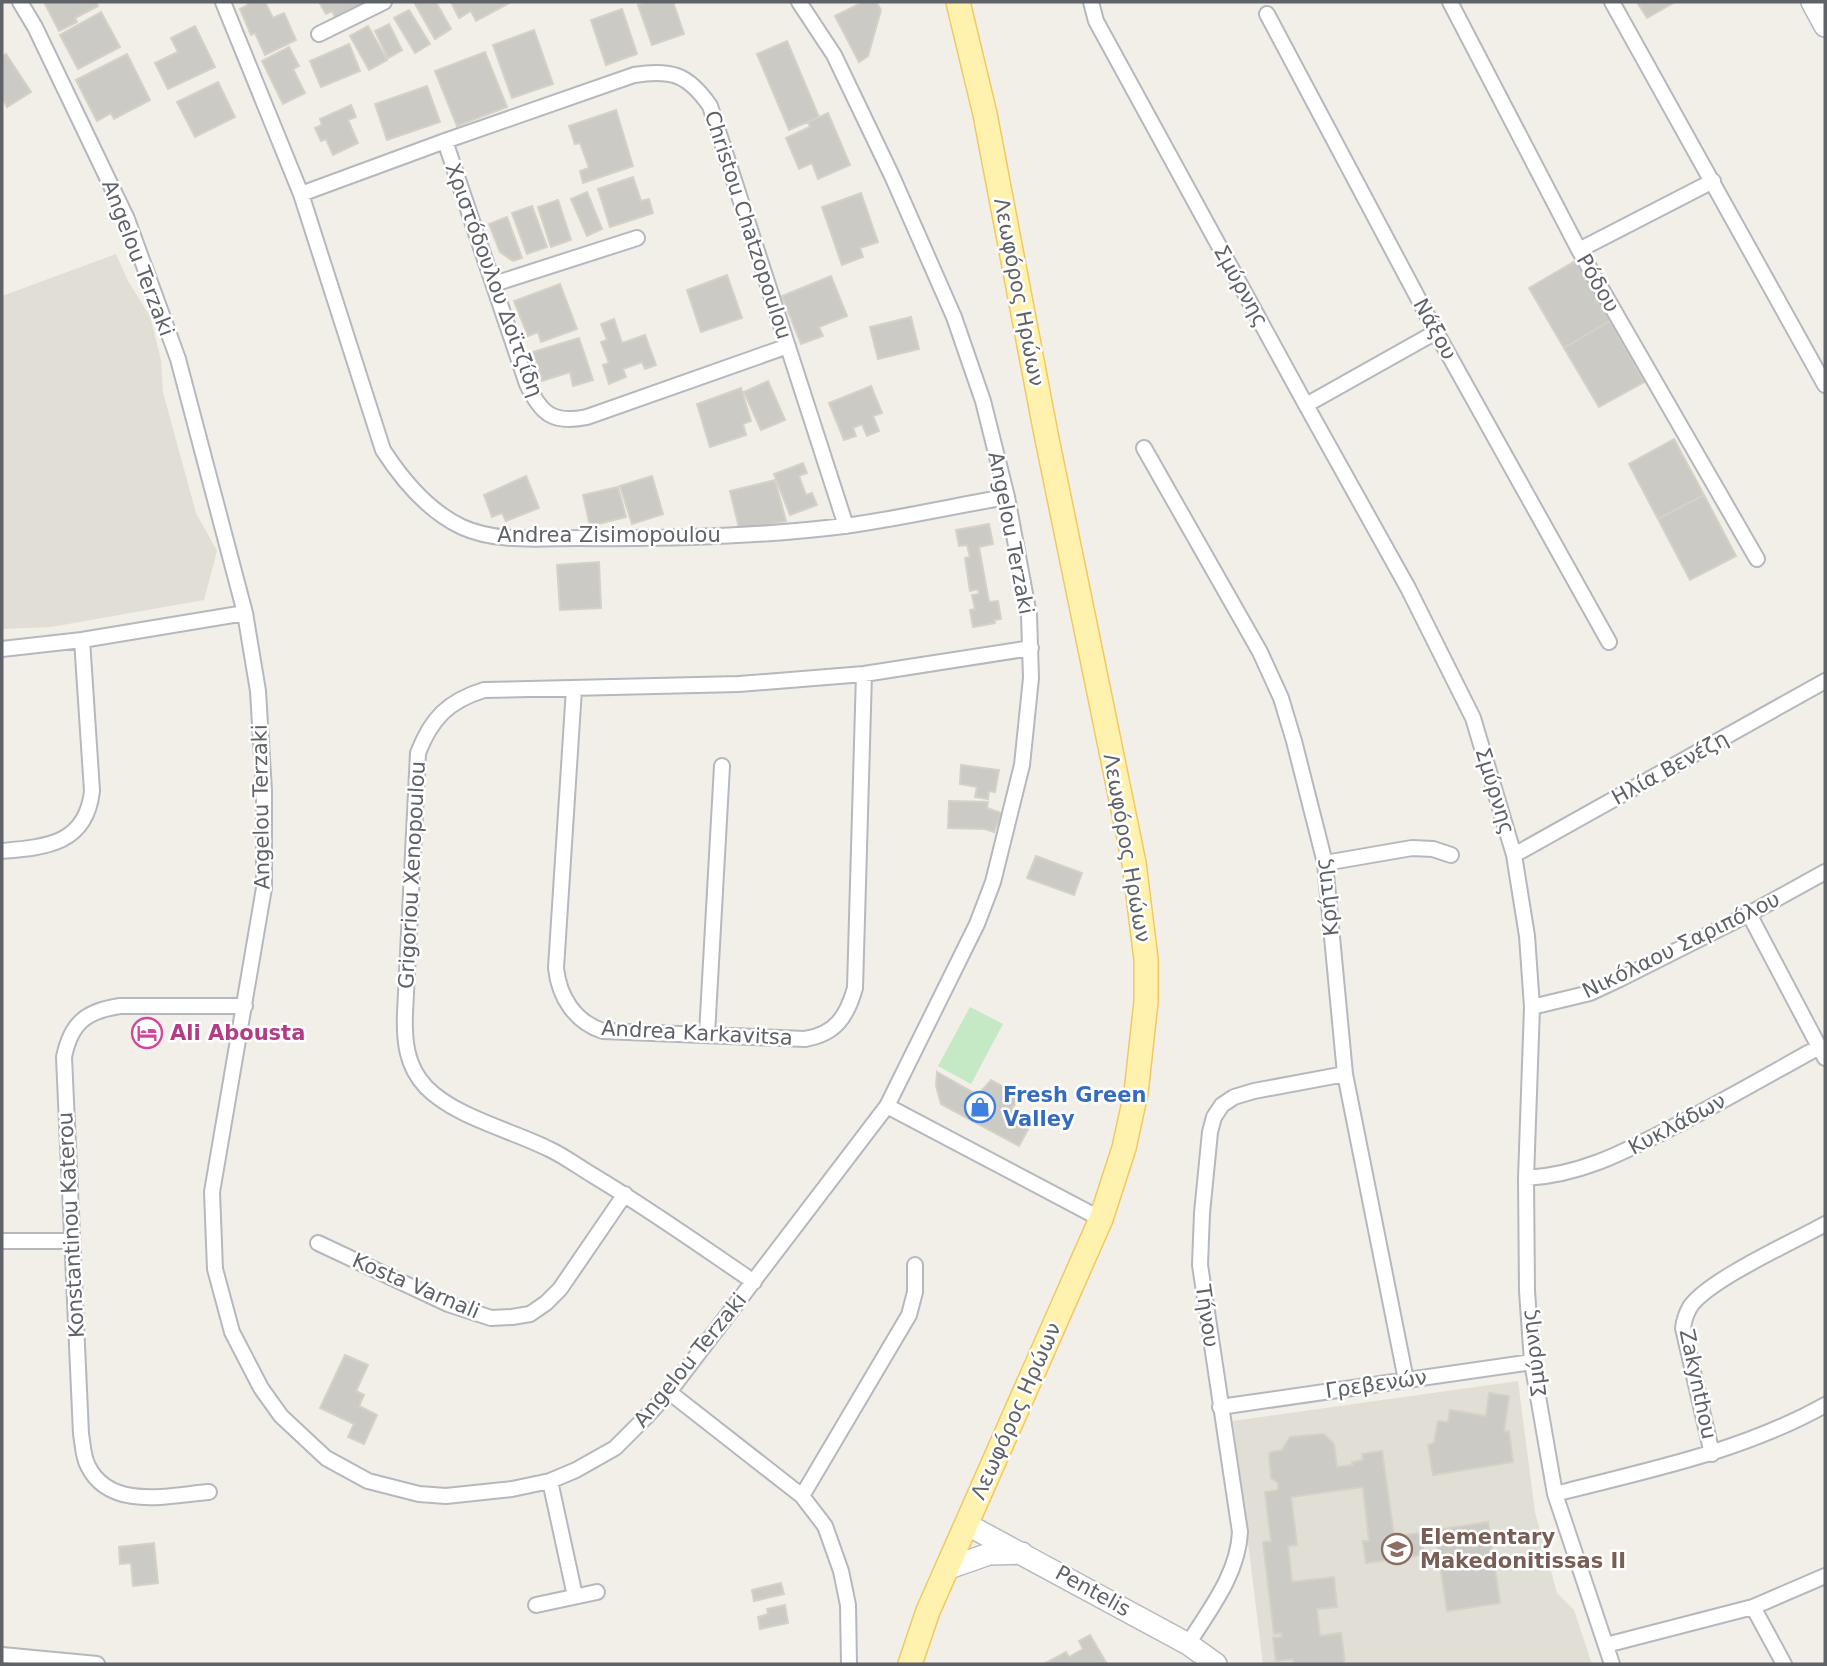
<svg xmlns="http://www.w3.org/2000/svg" width="1827" height="1666" font-family="'DejaVu Sans',sans-serif">
	<rect width="100%" height="100%" fill="#f1efe8"/>
	<!-- education -->
	<path fill="#e1ded6" d="M116,254L128,281L150,316L161,360L163,392L196,513L217,551L204,600L51,627L2,629V296Z
		M1518,1381L1535,1512L1557,1593L1574,1610L1592,1664H1263L1233,1421Z"/>
	<!-- green -->
	<path fill="#c5e8c5" d="M970,1007L1003,1024L971,1084L938,1066Z"/>
	<!-- building -->
	<path fill="#cccac5" stroke="#d6d1c6" stroke-width="2" d="M44,2H96L98,6L75,18L77,22L59,31Z
		M246,2H265L273,18L284,13L296,40L265,55L255,33L251,35L240,9L248,5Z
		M319,2H365L336,19L332,11L326,14Z
		M414,2H436L451,29L435,39Z
		M451,2H511L476,21L471,11L459,18Z
		M647,2H673L684,34L652,45L638,5Z
		M863,2H876L881,10L868,56L859,62L835,16Z
		M1637,2H1675L1647,18Z
		M622,9L637,54L606,65L591,20Z
		M409,10L430,44L415,53L394,18Z
		M101,12L120,47L78,69L60,35Z
		M389,24L402,50L388,58L375,31Z
		M195,26L215,67L168,89L155,63L178,52L171,38Z
		M368,26L387,60L369,70L350,36Z
		M534,30L553,84L512,98L493,45Z
		M787,41L819,117L789,130L757,54Z
		M349,44L360,71L321,87L310,61Z
		M289,47L299,66L293,69L305,93L283,104L262,61Z
		M485,52L507,107L457,126L435,71Z
		M6,54L31,92L7,107L2,98V57Z
		M127,54L150,100L114,119L111,113L97,121L76,80Z
		M218,82L235,117L195,137L177,102Z
		M427,86L440,122L387,140L375,104Z
		M351,105L356,117L348,120L358,143L333,155L326,139L321,141L315,128L322,125L320,119Z
		M616,110L633,166L583,183L580,171L589,168L580,143L575,144L569,126Z
		M828,113L850,165L818,179L812,163L799,169L786,138L810,127L808,122Z
		M633,177L641,201L649,199L653,213L610,227L598,189Z
		M587,192L602,229L587,236L571,199Z
		M861,193L878,242L860,248L863,257L842,265L822,207Z
		M558,200L571,240L551,247L538,207Z
		M532,206L547,247L527,254L512,213Z
		M507,217L522,258L513,261L500,252L489,224Z
		M1575,261L1610,321L1564,348L1529,288Z
		M727,275L742,318L701,332L687,290Z
		M831,276L847,316L819,327L823,336L801,344L782,296Z
		M560,284L577,329L541,342L538,332L528,336L514,301Z
		M911,317L919,349L878,359L870,327Z
		M614,319L622,343L645,335L656,365L645,369L642,362L623,369L626,377L609,384L603,365L609,363L601,342L607,340L601,324Z
		M1610,321L1644,382L1599,407L1564,348Z
		M579,338L593,380L573,386L570,372L542,381L533,352Z
		M768,381L785,420L761,430L744,392Z
		M871,386L882,413L873,416L879,431L867,436L862,424L853,428L856,436L844,440L829,403Z
		M741,388L751,421L743,424L746,435L710,447L697,404Z
		M1674,439L1704,495L1658,519L1629,464Z
		M803,463L807,473L799,476L806,495L812,493L817,505L790,515L774,474Z
		M526,476L539,508L506,521L502,513L492,517L484,495Z
		M652,476L663,514L632,524L620,486Z
		M775,480L786,521L740,532L730,491Z
		M618,487L626,517L590,526L583,495Z
		M1704,495L1736,556L1690,580L1658,519Z
		M989,524L993,544L979,547L989,602L998,601L1001,619L994,620L995,623L973,627L970,610L975,609L972,595L979,594L978,589L970,591L965,558L970,557L967,545L959,546L956,530Z
		M599,562L601,608L560,610L557,565Z
		M961,765L999,770L995,792L989,791L988,799L975,797L977,787L960,784Z
		M949,801L988,802L987,808L1001,813L994,832L985,829L948,828Z
		M1036,856L1082,873L1074,895L1027,878Z
		M937,1072L978,1095L991,1080L1020,1096L1011,1110L1032,1122L1019,1146L941,1104L936,1086Z
		M345,1355L368,1365L356,1391L364,1395L359,1406L377,1415L364,1444L348,1437L354,1424L320,1408Z
		M1489,1393L1509,1396L1504,1432L1509,1431L1513,1462L1433,1475L1428,1445L1434,1443L1438,1421L1448,1422L1450,1410L1486,1416Z
		M1324,1434L1334,1444L1337,1467L1353,1465L1352,1462L1363,1460L1362,1454L1382,1451L1394,1536L1421,1533L1424,1555L1366,1563L1363,1541H1369L1363,1487L1291,1497L1297,1545L1288,1546L1292,1582L1334,1577L1337,1607L1317,1609L1320,1636L1341,1633L1345,1664H1294L1293,1659L1276,1661L1273,1638L1282,1637L1281,1633L1274,1634L1263,1542L1271,1541L1265,1492L1278,1490V1483L1271,1478L1269,1454L1271,1452L1282,1450L1290,1437Z
		M1488,1522L1500,1603L1447,1611L1435,1530Z
		M154,1543L158,1583L133,1586L131,1563L120,1564L119,1547Z
		M781,1583L784,1594L754,1601L752,1590Z
		M785,1605L788,1623L760,1629L758,1617L768,1614L767,1609Z
		M1090,1635L1107,1664H1044L1066,1652L1069,1657L1083,1649L1079,1641Z"/>
	<g fill="none" stroke-linecap="round" stroke-linejoin="round">
		<!-- street casing -->
		<g stroke="#b5b8bc" stroke-width="18">
			<path id="street" d="M20,2L35,27L127,219L178,359L245,613L258,691L264,791V888L212,1192L215,1269L232,1332L261,1388L281,1416L326,1458L368,1481L419,1494L446,1496L512,1489L550,1481L576,1470L615,1448L647,1416L669,1392L887,1106L977,924L993,882L1022,765L1031,678L1029,615L1007,497L983,401L954,317L892,176L834,55L799,2
				M223,2L301,194L383,450C403,481 428,511 462,527C497,543 541,538 578,538C666,539 756,537 844,526C898,519 953,506 1007,497
				M1091,2L1096,21L1306,405L1408,588L1473,718L1514,855L1527,936L1532,1007L1526,1178L1527,1291L1532,1362L1555,1494L1612,1664
				M1450,2L1579,250L1757,559
				M1612,2L1825,385
				M1267,14L1436,332L1609,642
				M319,34L384,2
				M445,141L527,384C541,414 553,424 587,417L788,346
				M301,194L445,141L634,75C671,69 688,74 710,106L846,526
				M1579,250L1713,181
				M494,284L637,238
				M1306,405L1436,332
				M1144,448L1260,652L1281,698L1294,741L1325,863L1345,1074L1406,1380
				M2,649L82,640L245,613
				M574,689L556,968C559,997 575,1022 603,1031L805,1039C836,1034 847,1016 855,988L864,674
				M2,851C47,847 86,844 92,791L82,640
				M1514,855L1825,681
				M1325,863L1412,848L1433,849L1451,855
				M1749,914L1825,1058
				M1532,1007L1590,993L1620,979L1749,914L1825,872
				M707,1034L722,766
				M887,1106L1101,1219
				M1526,1178C1583,1175 1627,1150 1677,1125C1725,1100 1772,1073 1819,1047
				M2,1241H71
				M318,1243L448,1304L491,1318L512,1317L530,1314L546,1303L560,1289L625,1194
				M754,1282C701,1246 649,1209 594,1176C579,1167 564,1156 549,1149C511,1130 455,1117 426,1087C406,1066 404,1040 405,1013L418,753C431,719 448,701 484,690L739,684L864,674L1031,648
				M669,1392L802,1496L825,1526L841,1571L848,1605L849,1664
				M1220,1407L1532,1362
				M1712,1454L1683,1328C1684,1320 1686,1314 1690,1307C1708,1280 1793,1242 1825,1224
				M550,1481L575,1596
				M209,1492C170,1495 110,1511 88,1466C83,1457 83,1445 81,1434L64,1057C71,1023 86,1011 120,1006H245
				M1555,1494C1648,1470 1741,1452 1825,1405
				M802,1496L909,1315L915,1292V1265
				M536,1605L597,1592
				M1753,1607L1784,1664
				M1188,1644C1210,1609 1238,1574 1240,1532L1200,1265L1202,1213L1210,1132L1214,1117L1222,1105L1234,1097L1254,1091L1345,1074
				M1606,1645L1753,1607L1825,1576
				M2,1655L97,1664"/>
		</g>
		<!-- secondary casing -->
		<g stroke="#b6babf" stroke-width="24">
			<path id="secondary" d="M1812,2L1825,26
				M966,1524L1188,1644L1216,1664
				M946,1569L989,1554L1022,1553"/>
		</g>
		<!-- primary casing -->
		<g stroke="#f2c960" stroke-width="26">
			<path id="primary" d="M910,1664L928,1611L1101,1219L1124,1148L1136,1093L1146,1002V959L1134,863L1046,434L985,114L958,2"/>
		</g>
		<!-- street -->
		<use href="#street" stroke="#fff" stroke-width="14"/>
		<!-- secondary -->
		<use href="#secondary" stroke="#fff" stroke-width="21"/>
		<!-- primary -->
		<use href="#primary" stroke="#fff2af" stroke-width="23"/>
	</g>
	<!-- icons -->
	<defs>
		<g id="hotel-ring" transform="scale(1.575)"><circle r="9.5" fill="#fff" stroke="#d1479c" stroke-width="1.5"/><path d="M-6-4.5h1.5V1H6V5H4.5V3h-9V5H-6ZM-4 0a1.8 1.8 0 1 1 3.6 0ZM.5 0V-2.5h3Q6-2.5 6 0Z" fill="#d1479c"/></g>
		<g id="shop-ring" transform="scale(1.575)"><circle r="9.5" fill="#fff" stroke="#3f7fe0" stroke-width="1.5"/><path d="M-5-2.5h2.3a2.7 3.5 0 0 1 5.4 0H5L5.5 6h-11ZM-1.5-2.5h3a1.5 2.3 0 0 0-3 0Z" fill="#3f7fe0"/></g>
		<g id="school-ring" transform="scale(1.575)"><circle r="9.5" fill="#fff" stroke="#8d6e63" stroke-width="1.5"/><path d="M0-5L7-2L0 1L-7-2ZM-4 1L0 2.5L4 1V4Q0 6-4 4Z" fill="#8d6e63"/></g>
	</defs>
	<g fill-rule="evenodd">
		<use href="#hotel-ring" x="147" y="1033"/>
		<use href="#shop-ring" x="980" y="1107"/>
		<use href="#school-ring" x="1397" y="1549"/>
	</g>
	<g text-anchor="middle" stroke-width="5" stroke-linejoin="round" paint-order="stroke">
		<!-- street labels -->
		<g font-size="21" fill="#5f6368" stroke="#fff">
			<text transform="translate(748 225) rotate(72)" y="7">Christou Chatzopoulou</text>
			<text transform="translate(138 258) rotate(69)" y="7">Angelou Terzaki</text>
			<text transform="translate(494 280) rotate(70)" y="7">Χριστόδουλου Δοϊτζίδη</text>
			<text transform="translate(1598 283) rotate(60)" y="7">Ρόδου</text>
			<text transform="translate(1241 286) rotate(61)" y="7">Σμύρνης</text>
			<text transform="translate(1019 292) rotate(79)" y="7">Λεωφόρος Ηρώων</text>
			<text transform="translate(1435 329) rotate(61)" y="7">Νάξου</text>
			<text transform="translate(1011 533) rotate(79)" y="7">Angelou Terzaki</text>
			<text x="609" y="542">Andrea Zisimopoulou</text>
			<text transform="translate(1670 768) rotate(-29)" y="7">Ηλία Βενέζη</text>
			<text transform="translate(1495 791) rotate(73)" y="7">Σμύρνης</text>
			<text transform="translate(261 807) rotate(-91)" y="7">Angelou Terzaki</text>
			<text transform="translate(1127 848) rotate(80)" y="7">Λεωφόρος Ηρώων</text>
			<text transform="translate(412 875) rotate(-87)" y="7">Grigoriou Xenopoulou</text>
			<text transform="translate(1327 897) rotate(-97)" y="7">Κρήτης</text>
			<text transform="translate(1681 945) rotate(-26)" y="7">Νικόλαου Σαριπόλου</text>
			<text transform="translate(697 1033) rotate(3)" y="7">Andrea Karkavitsa</text>
			<text transform="translate(1677 1124) rotate(-28)" y="7">Κυκλάδων</text>
			<text transform="translate(71 1225) rotate(-93)" y="7">Konstantinou Katerou</text>
			<text transform="translate(416 1286) rotate(23)" y="7">Kosta Varnali</text>
			<text transform="translate(1207 1316) rotate(82)" y="7">Τήνου</text>
			<text transform="translate(1534 1353) rotate(-97)" y="7">Σμύρνης</text>
			<text transform="translate(690 1360) rotate(-51)" y="7">Angelou Terzaki</text>
			<text transform="translate(1376 1384) rotate(-8)" y="7">Γρεβενών</text>
			<text transform="translate(1698 1384) rotate(78)" y="7">Zakynthou</text>
			<text transform="translate(1016 1411) rotate(-66)" y="7">Λεωφόρος Ηρώων</text>
			<text transform="translate(1093 1591) rotate(29)" y="7">Pentelis</text>
		</g>
		<!-- hotel labels -->
		<g font-size="21" font-weight="bold" fill="#b23c85" stroke="#fff" text-anchor="start">
			<text x="170" y="1040">Ali Abousta</text>
		</g>
		<!-- shop labels -->
		<g font-size="21" font-weight="bold" fill="#366cbe" stroke="#fff" text-anchor="start">
			<text x="1003" y="1102">Fresh Green<tspan x="1003" dy="24">Valley</tspan></text>
		</g>
		<!-- education labels -->
		<g font-size="21" font-weight="bold" fill="#785e54" stroke="#fff" text-anchor="start">
			<text x="1420" y="1544">Elementary<tspan x="1420" dy="24">Makedonitissas II</tspan></text>
		</g>
	</g>
	<!-- border -->
	<rect width="1827" height="1666" fill="none" stroke="#5f6368" stroke-width="7"/>
</svg>
